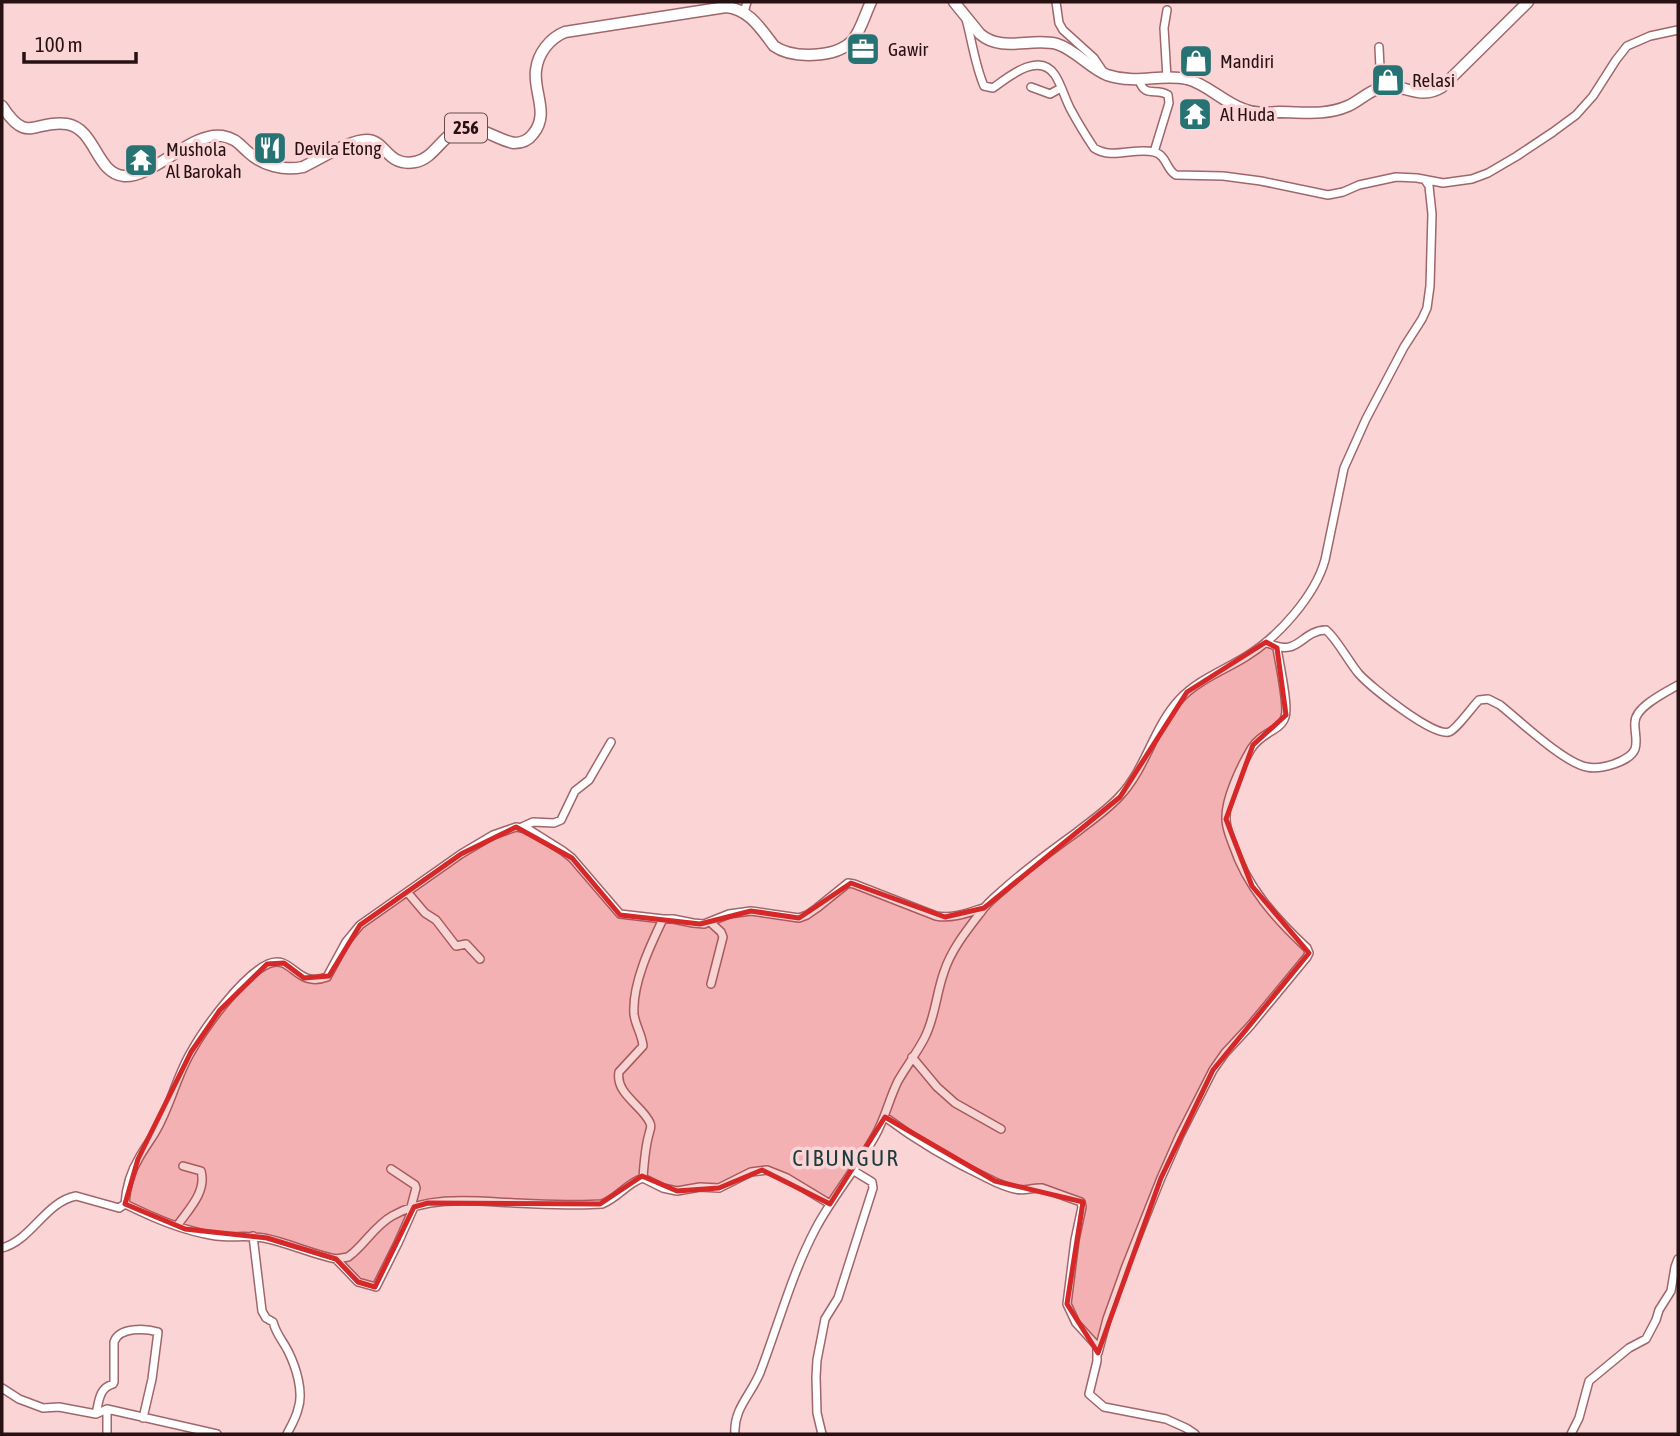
<svg xmlns="http://www.w3.org/2000/svg" width="1680" height="1436" font-family="'Asap Condensed',sans-serif">
	<rect width="100%" height="100%" fill="#fbd4d6"/>
	<g fill="none" stroke-linecap="round" stroke-linejoin="round">
		<!-- street casing -->
		<g stroke="#9f676a" stroke-width="10">
			<path id="street" d="M1056,2L1059,23L1063,30L1094,58L1104,73
				M1167,10L1164,28L1167,78
				M744,12L747,2
				M966,19C972,41 975,65 984,86L993,88C1008,77 1039,51 1055,75C1062,86 1065,99 1071,110C1078,123 1086,136 1094,148C1112,160 1134,147 1154,152C1167,155 1166,170 1176,175L1223,176L1261,181L1328,195L1343,192L1359,185L1396,177L1417,178L1443,183L1472,179L1488,173L1517,156L1553,132L1576,115L1593,96L1616,60L1627,46L1650,36L1678,30
				M1379,47L1381,88
				M1139,80C1145,99 1156,87 1168,95L1169,103L1154,152
				M1031,87L1050,94L1061,88
				M1266,642C1300,659 1299,631 1326,630C1337,639 1348,661 1359,674C1371,687 1433,737 1449,732C1456,730 1472,707 1479,700L1488,699L1500,705C1520,721 1564,763 1587,767C1596,769 1605,767 1614,764C1622,761 1632,757 1635,749C1638,740 1634,731 1635,722C1635,707 1666,692 1678,685
				M522,827L533,822L554,823L561,820L575,791L589,780L611,742
				M408,893L425,913L436,920L456,946L466,944L480,959
				M710,922L721,932L723,937L711,984
				M912,1057L937,1087L955,1103L1001,1129
				M885,1117C917,1141 953,1162 989,1179C997,1183 1006,1187 1015,1189C1024,1192 1033,1187 1042,1188L1081,1202L1082,1207L1075,1240L1067,1304L1076,1323L1097,1346V1361L1089,1394L1104,1407L1166,1419L1186,1428L1195,1434
				M391,1169L415,1185L416,1188L411,1207
				M643,1178C644,1163 645,1148 649,1134C650,1129 652,1127 650,1123C643,1106 615,1094 619,1072L643,1046C642,1034 635,1025 634,1014C632,984 650,946 663,919H673L693,923L704,924L729,914L751,911L799,918L807,915L817,908L848,883L854,884L936,916C953,919 967,913 983,908
				M125,1204C126,1189 131,1171 139,1158C146,1145 155,1135 161,1121C172,1099 178,1074 191,1052C205,1027 242,976 268,964C292,953 296,989 327,977L346,942L360,925L461,854L493,835L516,827L528,829L563,851L572,858L620,914L663,919
				M177,1226C188,1210 207,1192 201,1171L183,1166
				M253,1236L262,1311L266,1318L273,1322C277,1336 282,1339 288,1351C296,1367 304,1392 298,1409C296,1418 291,1426 287,1434
				M2,1248C32,1240 45,1202 76,1196L119,1208L125,1204C154,1218 183,1231 216,1236C232,1238 248,1235 264,1238C289,1243 311,1254 336,1259L348,1257L353,1253C367,1241 376,1225 392,1216C429,1195 475,1201 515,1203C544,1204 574,1206 602,1204C618,1198 627,1183 643,1178L663,1188L677,1191L700,1187L719,1188L751,1172L767,1170L787,1178L830,1204
				M336,1259L358,1282L376,1287L398,1243L414,1207
				M1098,1353L1107,1319L1126,1266L1161,1178L1180,1135L1213,1070L1225,1053L1250,1026L1307,957L1309,953L1307,948C1275,918 1247,887 1233,845C1230,837 1226,828 1226,819C1225,799 1241,766 1251,749C1261,732 1281,731 1285,717C1289,706 1279,662 1277,648
				M2,1388L19,1399L43,1408L59,1407L96,1414L107,1409L217,1434
				M96,1414C99,1401 99,1388 113,1384L114,1382V1342C119,1327 145,1328 158,1332L152,1379L143,1418
				M107,1434V1409
				M735,1434C733,1408 753,1393 761,1370C779,1323 792,1273 816,1228C833,1196 857,1168 875,1136C885,1119 889,1099 898,1081C906,1067 916,1054 924,1039C935,1019 936,994 944,972C951,950 967,930 981,912C987,903 996,896 1004,889C1027,868 1052,850 1077,832C1091,821 1107,810 1119,797C1146,769 1153,728 1179,700C1197,680 1225,670 1247,656C1278,637 1315,596 1325,560L1344,468L1366,419L1404,347L1422,319L1427,308L1430,286L1432,214L1429,186L1425,180
				M822,1434L817,1413L816,1377L817,1360L825,1319L838,1298L873,1188L872,1182L854,1171
				M1571,1434L1579,1418L1589,1381L1629,1348L1646,1339L1656,1320L1659,1310L1671,1291L1675,1267L1678,1259"/>
		</g>
		<!-- primary casing -->
		<g stroke="#9f676a" stroke-width="13">
			<path id="primary" d="M954,2L980,34C1002,53 1032,37 1057,44C1076,50 1089,68 1107,75C1137,85 1160,73 1187,79C1207,84 1223,102 1243,109C1255,114 1267,113 1280,112C1303,112 1325,116 1348,106C1359,101 1369,91 1380,88C1403,81 1418,102 1442,87L1528,2
				M2,106C28,146 34,119 67,124C96,129 96,174 124,176C153,178 192,131 222,136C235,138 239,144 248,152C263,166 284,171 303,167C318,160 353,138 368,140C387,142 387,167 415,162C436,159 445,127 468,128C484,128 498,140 514,143C522,143 528,141 533,134C550,114 533,92 536,70C538,53 550,38 565,32L726,7C749,9 761,29 774,46C792,59 836,58 852,41C861,31 865,14 871,2"/>
		</g>
		<!-- street -->
		<use href="#street" stroke="#fff" stroke-width="7"/>
		<!-- primary -->
		<use href="#primary" stroke="#fff" stroke-width="10"/>
	</g>
	<!-- marked area -->
	<path fill="#d62828" fill-opacity="0.2" stroke="#d62828" stroke-width="5" stroke-linejoin="round" d="M1266,642L1277,648L1286,715L1253,745L1226,819L1252,886L1309,953L1213,1070L1161,1178L1098,1353L1067,1304L1083,1202L995,1181L885,1117L830,1204L762,1170L719,1188L677,1191L642,1176L600,1204L428,1203L414,1207L375,1287L358,1282L336,1259L267,1238L185,1229L125,1204L138,1159L191,1052L220,1010L267,964L284,963L304,978L329,976L360,925L461,854L516,827L572,858L620,915L700,924L751,911L799,918L851,883L945,917L984,908L1120,797L1187,692Z"/>
	<!-- icons -->
	<defs>
		<g id="office-square" transform="scale(1.75)"><rect x="-9" y="-9" width="18" height="18" rx="4" fill="#277272" stroke="#fbd4d6"/><path d="M-6-3h4V-5.5h4V-3h4V5H-6ZM-1-4.5V-3h2v-1.5ZM-6 0V1H6V0Z" fill="#fff"/></g>
		<g id="shop-square" transform="scale(1.75)"><rect x="-9" y="-9" width="18" height="18" rx="4" fill="#277272" stroke="#fbd4d6"/><path d="M-5-2.5h2.3a2.7 3.5 0 0 1 5.4 0H5L5.5 6h-11ZM-1.5-2.5h3a1.5 2.3 0 0 0-3 0Z" fill="#fff"/></g>
		<g id="temple-square" transform="scale(1.75)"><rect x="-9" y="-9" width="18" height="18" rx="4" fill="#277272" stroke="#fbd4d6"/><path d="M0-6L5-2H3V0L6.5 2.5H4V6H1.5V3h-3V6H-4V2.5H-6.5L-3 0V-2H-5Z" fill="#fff"/></g>
		<g id="restaurant-square" transform="scale(1.75)"><rect x="-9" y="-9" width="18" height="18" rx="4" fill="#277272" stroke="#fbd4d6"/><path d="M-5-6h1v4h1v-4h1v4h1v-4h1v5L-1.5 .5V6h-2V.5L-5-1ZM5-6V6H3V1.5H1.5Q1.5-4 5-6Z" fill="#fff"/></g>
	</defs>
	<g fill-rule="evenodd">
		<use href="#office-square" x="863" y="49"/>
		<use href="#shop-square" x="1196" y="61"/>
		<use href="#shop-square" x="1388" y="80"/>
		<use href="#temple-square" x="1195" y="114"/>
		<use href="#restaurant-square" x="270" y="148"/>
		<use href="#temple-square" x="141" y="160"/>
	</g>
	<g text-anchor="middle" stroke-width="7" stroke-linejoin="round" paint-order="stroke">
		<!-- shield labels -->
		<rect fill="#fbd4d6" stroke="#674c4e" stroke-width="2" x="445" y="113.5" width="42" height="29" rx="5"/>
		<g font-size="18" font-weight="bold" fill="#271113">
			<text x="466" y="134">256</text>
		</g>
		<!-- poi labels -->
		<g font-size="19" fill="#271113" stroke="#fbd4d6" text-anchor="start">
			<text x="888" y="56">Gawir</text>
			<text x="1220" y="68">Mandiri</text>
			<text x="1412" y="87">Relasi</text>
			<text x="1220" y="121">Al Huda</text>
			<text x="294" y="155">Devila Etong</text>
			<text x="166" y="156">Mushola<tspan x="166" dy="22">Al Barokah</tspan></text>
		</g>
		<!-- quarter labels -->
		<g font-size="23" letter-spacing="2" fill="#193c3c" stroke="#fbd4d6">
			<text x="846" y="1166">CIBUNGUR</text>
		</g>
	</g>
	<!-- border -->
	<rect width="1680" height="1436" fill="none" stroke="#271113" stroke-width="7"/>
	<!-- scale -->
	<path d="M24 52v10h112v-10" fill="none" stroke="#271113" stroke-width="3.5"/>
	<text x="35" y="52" font-size="21" fill="#271113" stroke="#fbd4d6" stroke-width="5" paint-order="stroke">100 m</text>
</svg>
